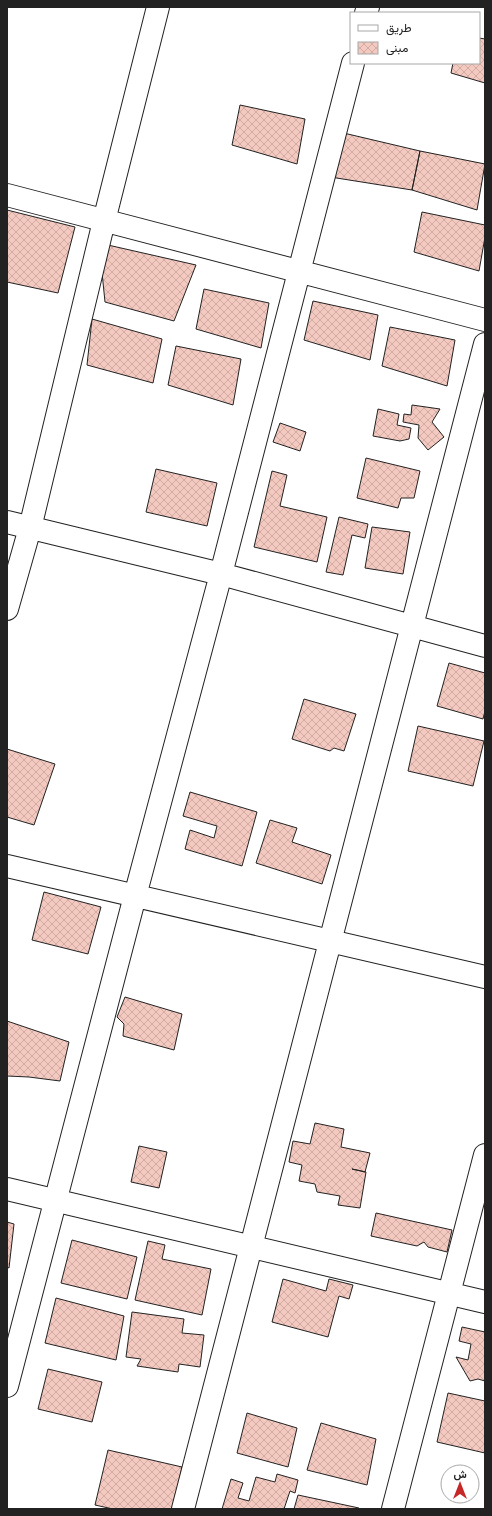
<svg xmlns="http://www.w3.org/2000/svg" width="492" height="1516" font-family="Ubuntu,Vazirmatn,sans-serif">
	<defs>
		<pattern id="building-cross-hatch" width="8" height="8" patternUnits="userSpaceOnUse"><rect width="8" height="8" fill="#f3c9c0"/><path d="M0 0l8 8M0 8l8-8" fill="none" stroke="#d0aca5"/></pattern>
	</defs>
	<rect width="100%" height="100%" fill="#fff"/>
	<!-- building -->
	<path fill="url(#building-cross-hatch)" stroke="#222" d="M479,38L485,39V83L451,73L453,63H479Z
		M240,105L305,119L297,164L232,145Z
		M335,131L420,151L412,190L324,176Z
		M420,151L485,164L477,210L412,190Z
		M7,210L75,227L58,293L7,282Z
		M422,212L485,225V237L479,271L414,252Z
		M99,243L196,265L174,321L105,302Z
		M204,289L269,303L261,348L196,329Z
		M313,301L378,315L370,360L304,340Z
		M92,319L162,339L153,383L87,365Z
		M390,327L455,340L447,386L382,366Z
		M176,346L241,359L233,405L168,385Z
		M412,405L440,409L432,422L444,437L428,450L418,438L419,425L403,422L404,414L411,415Z
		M378,409L399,414L397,425L411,428L409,439L400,441L373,436Z
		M280,423L306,432L300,451L273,442Z
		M366,458L420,471L414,498H401L398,508L357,498Z
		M156,469L217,483L207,526L146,512Z
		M272,471L287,475L280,506L327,517L317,562L254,547Z
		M339,517L368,524L365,538L352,535L343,575L326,572Z
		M372,527L410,532L403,574L365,568Z
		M449,663L485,673V711L483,719L437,706Z
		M304,699L356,714L344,751L334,748L330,751L292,739Z
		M418,726L484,741L473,786L408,771Z
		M7,749L55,764L34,825L7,817Z
		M190,792L257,812L242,866L185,849L190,830L214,838L217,826L183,816Z
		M270,820L297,828L292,842L331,855L322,884L256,863Z
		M44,892L101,907L88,954L32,940Z
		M125,997L182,1014L174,1050L123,1036L124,1024L117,1017Z
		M7,1021L69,1042L60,1081L29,1077L7,1076Z
		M315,1123L344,1129L341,1147L370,1153L365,1172L352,1169L366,1172L360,1208L338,1205L340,1196L317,1192L315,1184L299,1181L302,1165L289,1162L293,1141L310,1144Z
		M139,1146L167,1152L159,1188L131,1182Z
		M376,1213L452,1230L447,1252L428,1247L424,1242L417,1246L371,1236Z
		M7,1222L14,1224L9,1268L7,1267Z
		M72,1240L137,1257L127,1299L61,1283Z
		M148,1241L165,1245L162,1259L211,1269L202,1315L135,1300Z
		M283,1279L326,1291L329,1279L353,1285L349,1299L339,1296L328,1337L272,1322Z
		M56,1298L124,1316L116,1360L45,1343Z
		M132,1312L184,1319L182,1333L204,1335L200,1367L179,1364L178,1372L137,1366L141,1359L126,1357Z
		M462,1327L485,1332V1381L478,1379L470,1381L456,1357L468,1360L471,1344L459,1341Z
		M48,1369L102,1382L92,1422L38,1409Z
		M448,1393L485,1401V1453L437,1442Z
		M247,1413L297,1428L288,1467L237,1453Z
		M321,1423L376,1439L367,1485L307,1470Z
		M108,1450L182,1467L173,1509H113L95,1505Z
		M277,1474L298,1480L295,1493L290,1491L284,1509H222L231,1479L243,1483L238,1498L249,1501L256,1477L275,1482Z
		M298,1495L359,1508V1509H294Z"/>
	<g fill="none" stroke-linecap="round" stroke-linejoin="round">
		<!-- minor casing -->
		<g stroke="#222" stroke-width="24">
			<path id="minor" d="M366,13L368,7
				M7,195L485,320
				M7,522L221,574L485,646
				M7,609L30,528L104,221L158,7
				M7,866L485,977
				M7,1189L485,1302
				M7,1386L135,896L221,574L353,63
				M183,1509L485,344
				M393,1509L485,1155"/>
		</g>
		<!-- minor -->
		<use href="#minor" stroke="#fff" stroke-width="22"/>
	</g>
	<!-- border -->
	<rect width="492" height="1516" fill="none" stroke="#222222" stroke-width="16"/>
	<!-- legend -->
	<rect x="350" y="12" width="130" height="52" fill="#ffffff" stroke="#a7a7a7"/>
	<rect x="358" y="25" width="20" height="6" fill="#ffffff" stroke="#a7a7a7"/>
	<text x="386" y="32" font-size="12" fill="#222222">طريق</text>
	<rect x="358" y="42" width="20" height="12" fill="url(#building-cross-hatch)" stroke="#a7a7a7"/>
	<text x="386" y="52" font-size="12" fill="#222222">مبنى</text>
	<!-- north arrow -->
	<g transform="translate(460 1484)"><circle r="19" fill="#ffffff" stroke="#a7a7a7"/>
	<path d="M0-3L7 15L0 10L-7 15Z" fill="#c62828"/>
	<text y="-6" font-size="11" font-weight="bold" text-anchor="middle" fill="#222222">ش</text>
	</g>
</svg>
